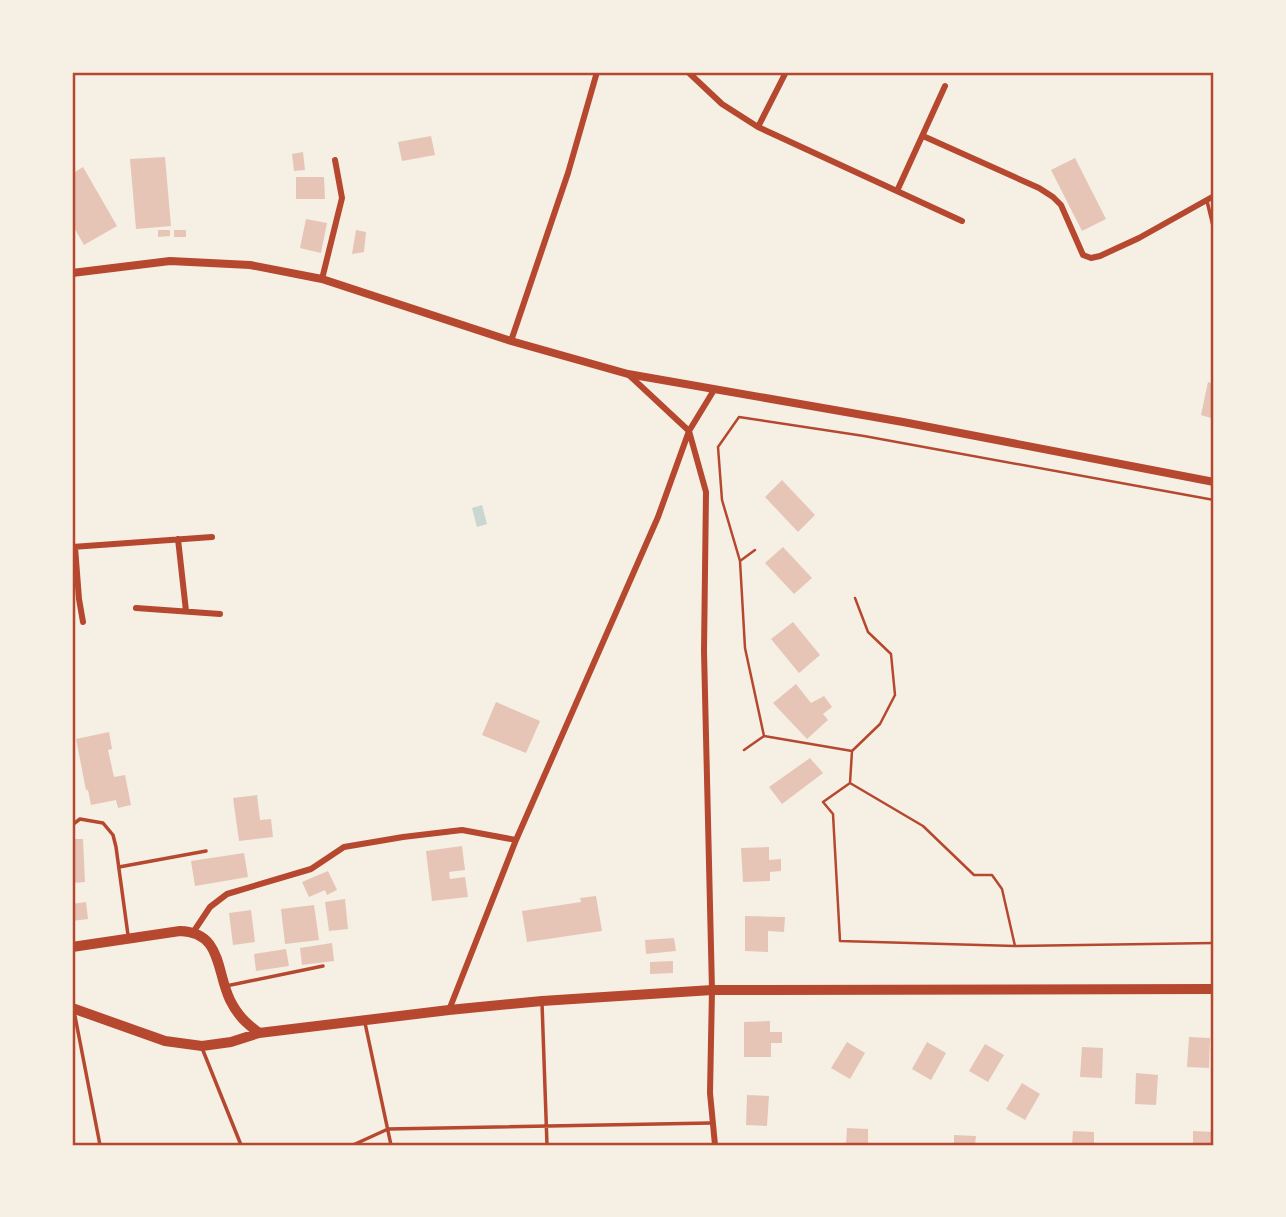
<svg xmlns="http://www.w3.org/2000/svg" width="1286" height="1217" font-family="'Libre Baskerville',serif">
	<rect width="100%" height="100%" fill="#f6efe4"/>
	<!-- water -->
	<path fill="#c9d6d2" d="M482,505L487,524L477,527L472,508Z"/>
	<!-- building -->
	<path fill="#e6c5b7" d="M431,136L435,155L402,161L398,142Z
		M303,152L305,170L294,171L292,154Z
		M165,157L171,226L136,229L130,159Z
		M1075,158L1106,219L1082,231L1051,170Z
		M83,167L117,226L84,245L72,224V174Z
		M296,177H324L325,199H296Z
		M306,219L327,223L321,253L300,248Z
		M158,230H170V236L158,237Z
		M174,230H186V237H174Z
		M356,230L366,232L364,252L352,254Z
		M1208,382L1214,384V419L1201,415Z
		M782,480L815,515L798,532L765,497Z
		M783,547L812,578L794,594L765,563Z
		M793,622L820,655L799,673L771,639Z
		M796,684L811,703L824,696L832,707L823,714L828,720L807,739L773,703Z
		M496,702L540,721L526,753L482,735Z
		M109,732L112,749L108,750L114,777L125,775L131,805L118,808L116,800L91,805L88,790H86L76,739Z
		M810,758L823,773L782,804L769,787Z
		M257,795L260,820L271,819L273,837L239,841L233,798Z
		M72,839H83L85,882L72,883Z
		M462,846L465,870L449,872L450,879L465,877L468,897L432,901L426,851Z
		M769,847V860L781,859V871L770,872V881L743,882L741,848Z
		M244,853L248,877L195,886L191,861Z
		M328,871L337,890L327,895L325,890L309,897L302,882Z
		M596,896L602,931L527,942L522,911L581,902L580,898Z
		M345,899L348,929L329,931L325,902Z
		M86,902L88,919L72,921V904Z
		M314,905L319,940L285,944L281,909Z
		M251,910L255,942L233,945L229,913Z
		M745,916L785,917L784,932L768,931V952L745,951Z
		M674,938L676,951L646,954L645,940Z
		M332,943L334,961L302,965L300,948Z
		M286,949L289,966L256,971L254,954Z
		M673,961V973L650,974V962Z
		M770,1021V1032H782V1043H771V1057H744V1022Z
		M1189,1037L1210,1038L1209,1068L1187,1067Z
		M847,1042L865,1053L850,1079L831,1068Z
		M927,1042L946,1053L931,1080L912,1069Z
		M985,1044L1004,1055L988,1082L969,1071Z
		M1082,1047L1103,1048L1102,1078L1080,1077Z
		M1136,1073L1158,1075L1156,1105L1135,1104Z
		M1022,1083L1040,1094L1025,1120L1006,1109Z
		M747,1095L769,1096L767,1126L746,1125Z
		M847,1128L868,1129V1145H846Z
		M1073,1131L1094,1132V1145H1072Z
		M1193,1131L1214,1132V1145H1193Z
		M954,1135L976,1136L975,1145H954Z"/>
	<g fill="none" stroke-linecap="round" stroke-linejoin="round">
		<!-- path -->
		<path stroke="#b5482f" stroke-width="2.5" d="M755,550L740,561L745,648L764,736
			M740,561L722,500L718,447L739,417L864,436L1214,500
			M744,750L764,736L852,751L850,783L923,826L974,875H992L1002,889L1015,946
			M852,751L880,724L895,695L891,654L868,632L855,598
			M850,783L823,802L833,814L840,941L1015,946L1214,943"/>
		<!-- service -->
		<path stroke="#b5482f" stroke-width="3.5" d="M1207,201L1214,230
			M72,825L80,819L103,823L113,835L116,847L128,935
			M119,867L206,851
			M226,986L323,966
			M542,1003L547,1145
			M74,1011L100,1145
			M365,1023L391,1145
			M202,1048L241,1145
			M353,1145L388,1129L711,1123"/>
		<!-- minor -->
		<path stroke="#b5482f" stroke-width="6" d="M688,72L722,104L758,127L962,221
			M758,127L786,72
			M923,136L1039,188L1053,197L1061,205L1083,255L1091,258L1100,256L1139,238L1214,196
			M897,191L945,86
			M322,279L342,198L335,160
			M511,341L568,173L597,72
			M629,375L689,431L706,492L704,651L712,990L710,1093L715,1145
			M178,539L186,611
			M72,547L212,537
			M75,547L79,599L83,622
			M136,608L220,614
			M194,931L210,907L227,894L311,869L344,847L403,837L462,830L516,840
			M449,1010L516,840L658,517L689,431L714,390"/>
		<!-- tertiary -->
		<path stroke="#b5482f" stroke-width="8" d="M72,273L170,261L250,265L322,279L511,341L628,374L903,422L1214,482"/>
		<!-- primary -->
		<path stroke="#b5482f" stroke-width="10" d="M72,947L180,931C222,932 216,971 230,1000C238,1016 246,1023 259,1033
			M72,1008L165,1041L202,1046L231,1042L259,1033L449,1010L542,1001L712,990L1214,989"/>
	</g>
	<!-- border -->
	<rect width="1286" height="1217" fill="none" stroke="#f6efe4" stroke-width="147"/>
	<rect x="74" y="74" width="1138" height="1070" fill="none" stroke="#b5482f" stroke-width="2.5"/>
</svg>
